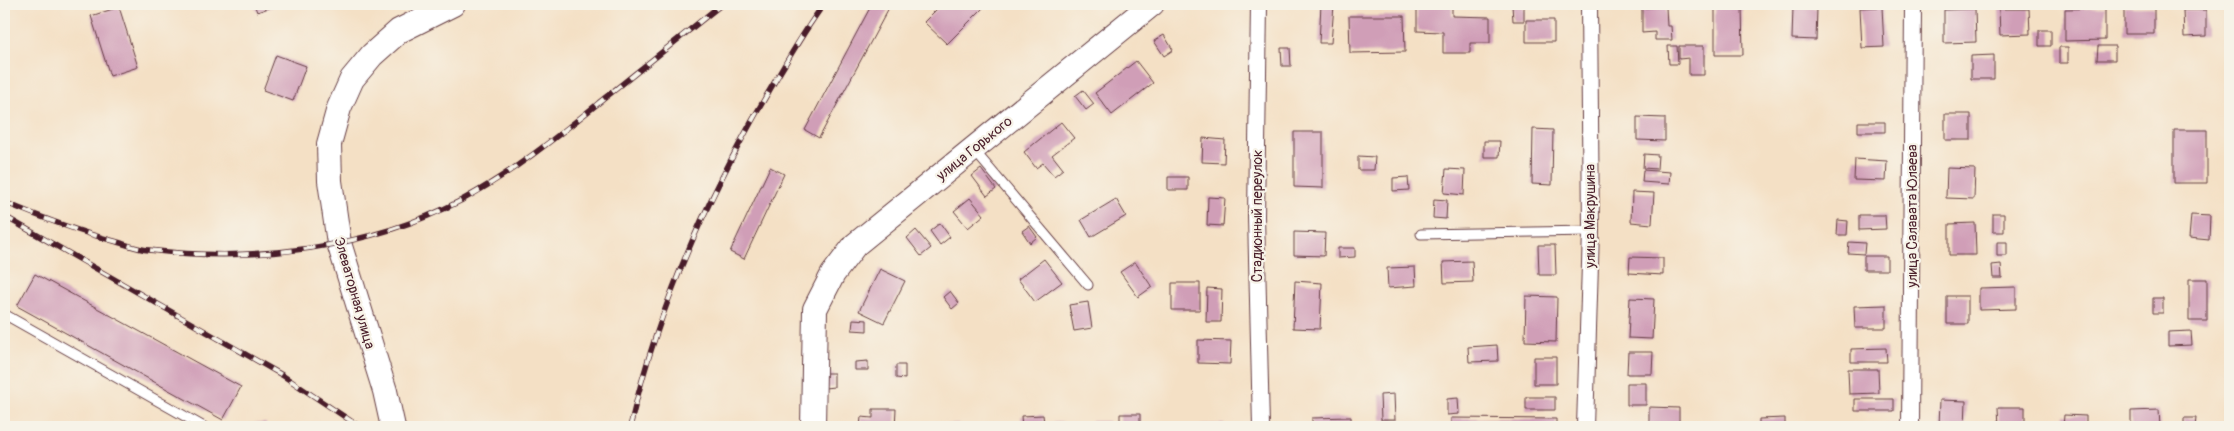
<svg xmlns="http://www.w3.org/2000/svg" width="2234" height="431" font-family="Pangolin,sans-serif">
	<rect width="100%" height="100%" fill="#f7f3e8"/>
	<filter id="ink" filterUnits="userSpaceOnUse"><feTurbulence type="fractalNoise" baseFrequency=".02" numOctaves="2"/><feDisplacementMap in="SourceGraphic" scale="10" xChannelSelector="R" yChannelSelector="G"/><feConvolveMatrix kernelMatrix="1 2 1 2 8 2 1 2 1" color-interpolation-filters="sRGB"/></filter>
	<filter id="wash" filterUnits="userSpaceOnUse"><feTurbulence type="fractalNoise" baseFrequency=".0096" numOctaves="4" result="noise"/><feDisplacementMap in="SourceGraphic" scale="20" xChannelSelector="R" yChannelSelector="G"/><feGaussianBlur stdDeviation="1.12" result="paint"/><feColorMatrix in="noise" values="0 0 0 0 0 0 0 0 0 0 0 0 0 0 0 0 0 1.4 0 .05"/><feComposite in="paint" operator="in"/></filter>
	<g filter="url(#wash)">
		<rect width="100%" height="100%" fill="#f4e0c5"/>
		<g id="blocks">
			<!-- building -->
			<path fill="#d09eb7" d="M254,4H280L257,12Z
				M872,4H891L819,138L805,130Z
				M942,4H987L947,44L924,22Z
				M1321,4L1334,5L1331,43H1319Z
				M1417,4H1452V16L1490,17V43H1470V53H1443V32L1417,31Z
				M1512,5H1524V21H1513Z
				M1715,6H1742L1743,55H1715Z
				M119,7L138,67L110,76L91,16Z
				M1666,7L1667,26H1671L1672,40H1655V32L1642,33V8Z
				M1793,7L1817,8L1816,40L1792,39Z
				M1882,7L1884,47L1862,48L1860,8Z
				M2124,7H2154V34H2124Z
				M2105,8V40L2065,41V9Z
				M1975,9L1976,42L1944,43V10Z
				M1999,9H2029L2030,34L2000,35Z
				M2183,10H2206V36L2184,37Z
				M1349,16H1404L1405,52L1350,53Z
				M1526,20H1554V42H1526Z
				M2039,30H2051V46H2039Z
				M1164,35L1173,50L1164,56L1154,41Z
				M1668,46H1677L1678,64H1669Z
				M1679,46H1704V75H1689V58L1679,59Z
				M2098,46H2115V60H2097Z
				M2059,47H2068V63H2059Z
				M1281,48H1290L1291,66H1282Z
				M276,55L306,66L293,101L263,90Z
				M1994,55V79H1971V56Z
				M1136,61L1153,83L1112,115L1095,93Z
				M1083,90L1094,104L1086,110L1075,96Z
				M1945,114H1971V140H1945Z
				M1637,117L1665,118V141L1637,140Z
				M1061,122L1074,138L1052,155L1063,169L1054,176L1043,163L1036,168L1024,152Z
				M1858,122H1885V132H1858Z
				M1533,129L1553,130L1552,185L1532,184Z
				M2174,130H2207V183H2174Z
				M1294,132H1323V188L1294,187Z
				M1203,138L1225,140L1224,163L1202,162Z
				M1484,141H1500L1499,157H1484Z
				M1644,154L1658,155L1657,169L1643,168Z
				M1358,156L1375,157L1374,170H1358Z
				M1855,159L1887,161L1886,181L1854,180Z
				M770,167L784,174L744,259L730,252Z
				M1947,168L1975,169L1974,199L1946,198Z
				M981,169L996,189L987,196L972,176Z
				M1446,169L1465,170L1464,195L1444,193Z
				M1643,170L1670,172L1669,184L1642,182Z
				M1168,177H1188V190H1168Z
				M1408,177L1409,190L1393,191V178Z
				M1632,192L1654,193L1652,224L1631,222Z
				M1208,197L1225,198L1223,226L1207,225Z
				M970,198L984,215L968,228L954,211Z
				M1116,199L1126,216L1091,237L1081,220Z
				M1434,199L1447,200L1446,219L1433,218Z
				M1993,214H2004V232H1993Z
				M1859,215H1885L1886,229L1859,230Z
				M2191,215L2210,216L2209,240L2189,238Z
				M1838,220L1848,221L1847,235H1837Z
				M940,223L950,237L940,245L930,231Z
				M1975,223L1976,255H1949V224Z
				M1029,226L1037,237L1030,243L1022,231Z
				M916,230L931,248L921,256L907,238Z
				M1294,232L1325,233L1324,256L1294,255Z
				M1849,242L1865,243L1864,254L1848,253Z
				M1997,242H2007V256H1997Z
				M1538,245H1555L1556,275H1539Z
				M1338,248H1355V257L1338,258Z
				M1864,256H1887V270H1864Z
				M1630,257L1663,258V275L1629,273Z
				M1044,259L1062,282L1035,302L1018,279Z
				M1472,261L1473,282L1444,283L1443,262Z
				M1135,262L1152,287L1138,297L1120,272Z
				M2001,264L2002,278H1993L1992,265Z
				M1415,267L1416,286L1388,288L1387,268Z
				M880,269L905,281L884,323L859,311Z
				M35,274L241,387L223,420L17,306Z
				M2189,279H2207V321H2189Z
				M1295,281L1322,283L1320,329L1293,328Z
				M1172,283H1200V310H1172Z
				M2016,287V309L1979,310V288Z
				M1207,288L1222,289L1221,322H1206Z
				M950,291L959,303L952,309L943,297Z
				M1526,296L1557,297L1556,342L1525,341Z
				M1947,296H1968V324H1947Z
				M1630,298L1654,299L1652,339L1628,338Z
				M2153,298H2163V313H2153Z
				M1088,302L1092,328L1074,331L1069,305Z
				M1886,305V328H1855L1854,306Z
				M853,319L867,320V331L852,330Z
				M2191,331L2192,345L2168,346V332Z
				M1198,340L1231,341L1230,364L1198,363Z
				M1497,345L1498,361L1469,362L1468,347Z
				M1886,348L1887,362H1851V349Z
				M1628,352H1653L1652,374H1627Z
				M1534,357H1556V384H1534Z
				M868,361V370H855V362Z
				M896,365H905V379L896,378Z
				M1848,369H1878L1879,393L1849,394Z
				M825,373H834V387L825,388Z
				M1627,383H1646V405H1627Z
				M1394,394L1395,420H1381L1380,395Z
				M1526,397H1555V410H1526Z
				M1458,398L1459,414L1447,415V399Z
				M1855,399H1894V411H1855Z
				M1940,400L1966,401L1965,427H1939Z
				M1649,407L1679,408V427H1649Z
				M1998,407H2025V427H1999Z
				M873,409H896L895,427H860L861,417L873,418Z
				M2159,410L2160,427H2131V411Z
				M1120,414H1140V427H1120Z
				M1043,415L1044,423L1062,422V427H1022L1021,416Z
				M2064,415L2086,416V427H2063Z
				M1351,417V427H1312V418Z
				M1451,418L1556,419V427H1451Z
				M1785,418V427H1759V419Z
				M2184,418H2196L2195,427H2184Z
				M1092,421H1108V427H1092Z
				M266,423V427H248V424Z
				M960,424V427H928V425Z
				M1201,424H1224V427H1201Z
				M1393,424H1427V427H1393Z
				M1896,424V427H1865V425Z"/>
		</g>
	</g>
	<g filter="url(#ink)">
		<use href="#blocks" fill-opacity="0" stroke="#643c42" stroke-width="1"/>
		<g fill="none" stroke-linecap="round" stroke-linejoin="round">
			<!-- service casing -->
			<g stroke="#643c42" stroke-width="11">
				<path id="service" d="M973,149L1088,285
					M1421,234L1591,231
					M4,314L204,427"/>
			</g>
			<!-- minor casing -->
			<g stroke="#643c42" stroke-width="18">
				<path id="minor" d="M1259,4L1256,216L1261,427
					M1585,427L1591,231L1589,4
					M1910,427L1913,4"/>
			</g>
			<!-- secondary casing -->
			<g stroke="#643c42" stroke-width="26">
				<path id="secondary" d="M393,427L385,391L339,243L330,181L329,144L339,108L352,79L372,55L399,31L453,4
					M813,427L815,309L833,274L855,245L1152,4"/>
			</g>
			<!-- service -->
			<use href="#service" stroke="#fff" stroke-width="9"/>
			<!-- minor -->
			<use href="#minor" stroke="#fff" stroke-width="16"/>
			<!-- secondary -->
			<use href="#secondary" stroke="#fff" stroke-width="24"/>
			<!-- rail casing -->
			<g stroke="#4a1f2b" stroke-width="5.5">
				<path id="rail" d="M4,202C40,217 76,231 114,241C125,244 137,249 149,250C253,263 368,249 462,200C514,172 560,134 606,97C645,66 683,35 722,4
					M4,216L282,375L360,427
					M630,427C657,310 707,197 768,93C786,63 803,32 824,4"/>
			</g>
			<!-- rail -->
			<use href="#rail" stroke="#f7f3e8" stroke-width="4" stroke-dasharray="11" stroke-linecap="butt"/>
		</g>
	</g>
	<g text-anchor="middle" stroke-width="4.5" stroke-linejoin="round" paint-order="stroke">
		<!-- street labels -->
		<g font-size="14" fill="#4a1f2b" stroke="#f7f3e8">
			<text transform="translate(974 148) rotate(-39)" y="5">улица Горького</text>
			<text transform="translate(1257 216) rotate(-90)" y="5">Стадионный переулок</text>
			<text transform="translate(1590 216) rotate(-90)" y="5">улица Макрушина</text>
			<text transform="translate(1912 216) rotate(-90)" y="5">улица Салавата Юлаева</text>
			<text transform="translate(355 293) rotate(74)" y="5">Элеваторная улица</text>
		</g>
	</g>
	<!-- margin -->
	<rect width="2234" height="431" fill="none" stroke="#f7f3e8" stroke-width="20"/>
</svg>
